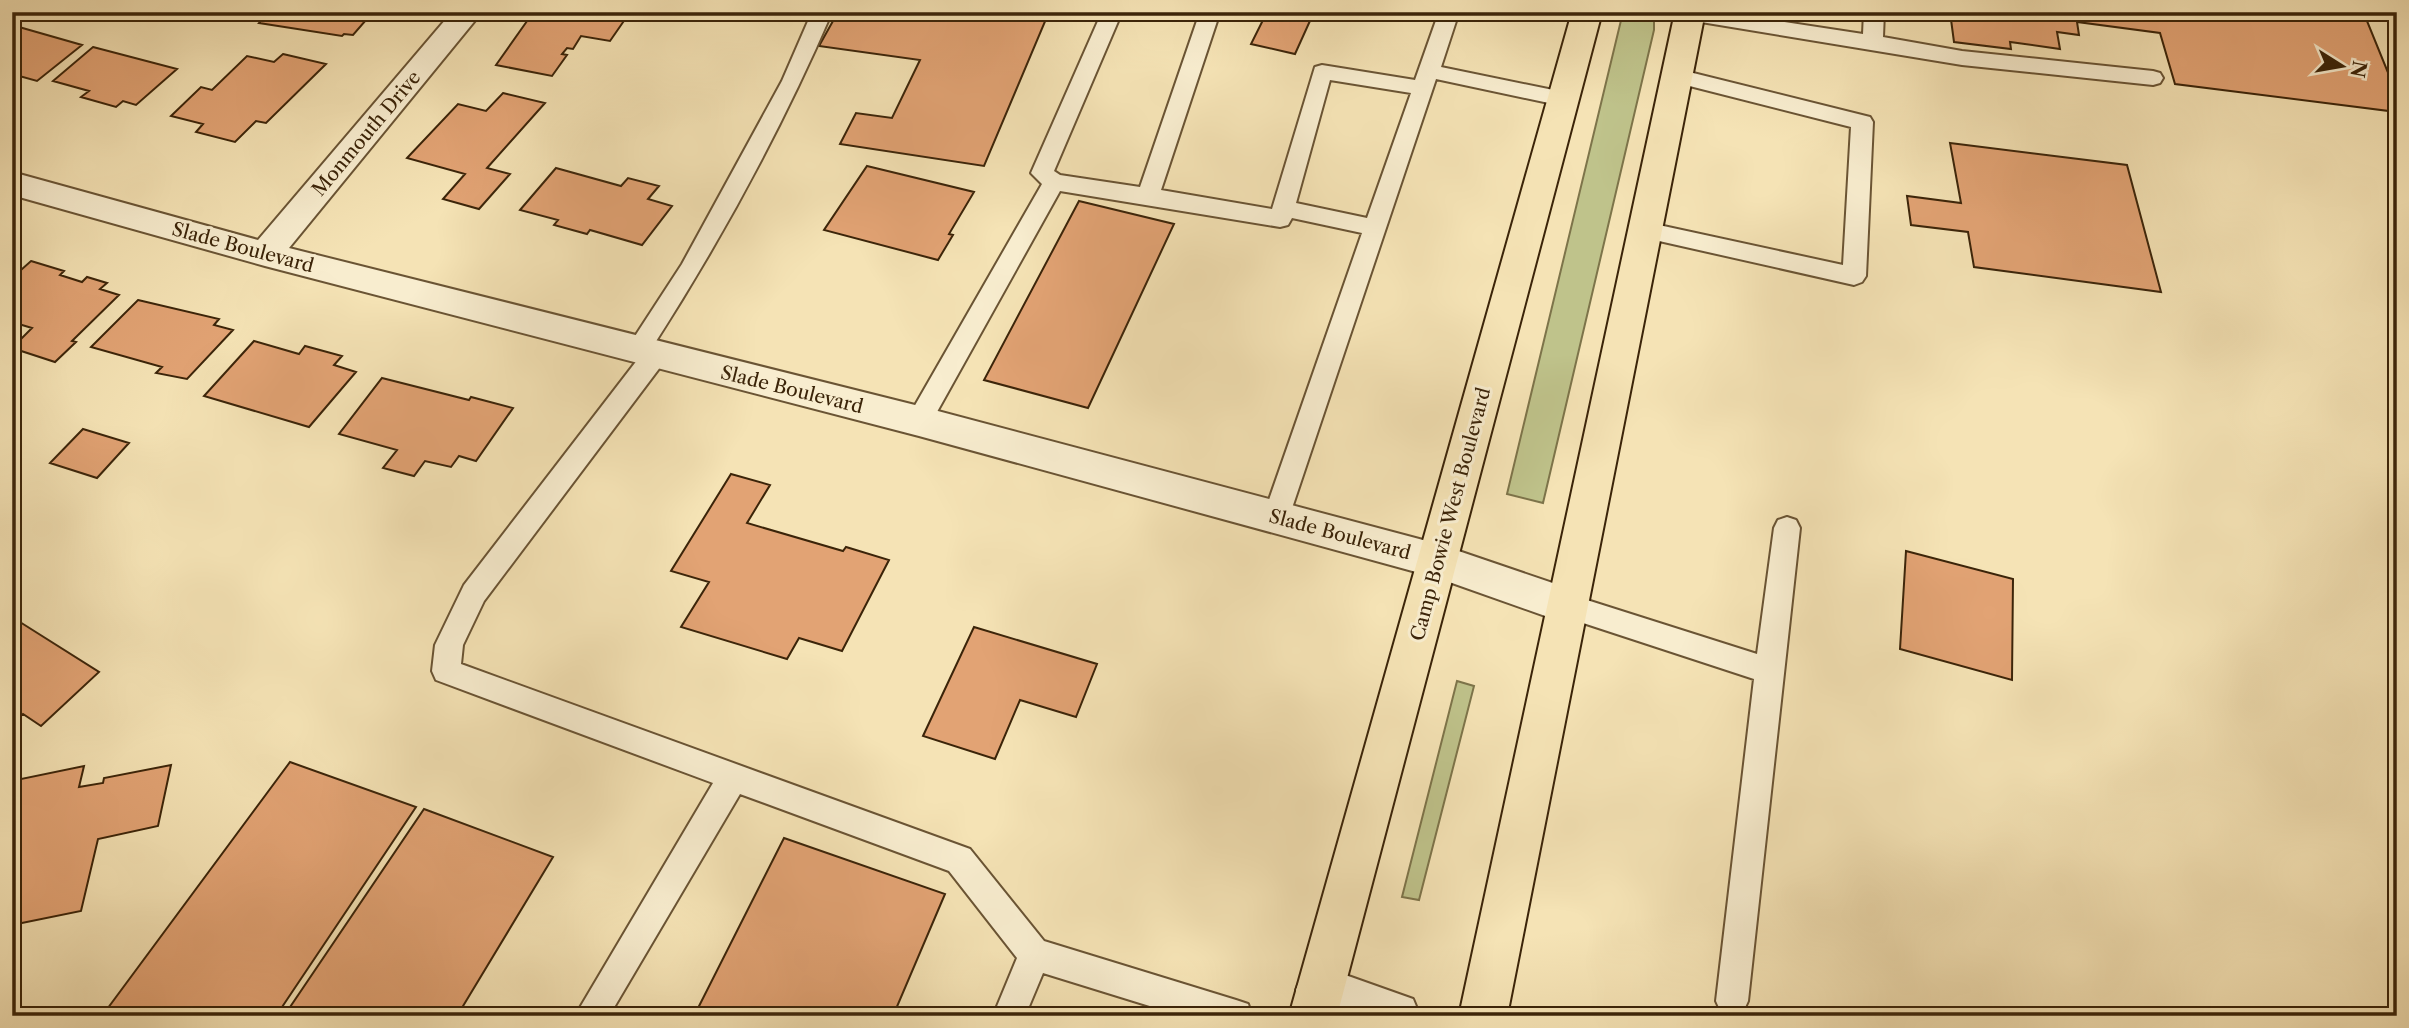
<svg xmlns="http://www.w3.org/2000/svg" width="2409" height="1028" font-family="'Libre Caslon Text',serif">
	<rect width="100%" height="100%" fill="#f5e3b5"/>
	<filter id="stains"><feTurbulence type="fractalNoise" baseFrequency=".00286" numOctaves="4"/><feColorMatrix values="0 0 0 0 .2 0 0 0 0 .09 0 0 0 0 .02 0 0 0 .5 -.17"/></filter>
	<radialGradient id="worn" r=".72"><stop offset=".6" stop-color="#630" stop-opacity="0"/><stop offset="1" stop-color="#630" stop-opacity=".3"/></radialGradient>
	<!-- green -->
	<path fill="#bfc38b" stroke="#7d744a" stroke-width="2" d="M1623,12H1654V30L1543,503L1507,494Z
		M1457,681L1474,686L1419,900L1402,897Z"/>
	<!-- building -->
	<path fill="#e2a374" stroke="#3b2409" stroke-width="2" d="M269,12H373L353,35L344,34L342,36L259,23Z
		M546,12H611L628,15L610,41L581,36L573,49L567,48L562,54L567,55L552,76L496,65L532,14L543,16Z
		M838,12H1049L984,166L840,144L856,113L892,118L920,60L819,46Z
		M1267,12H1314L1295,54L1251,44Z
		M1950,12H2355L2365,16L2391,80H2397V112L2175,84L2160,33L2077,22L2079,35L2057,32L2060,49L2010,42L2011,49L1954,42Z
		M12,25L82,45L37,81L12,74Z
		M93,47L177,69L136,105L123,101L116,107L81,97L89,91L53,81Z
		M283,54L326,64L266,123L256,121L235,142L196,132L203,124L171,116L201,87L212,90L247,56L274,62Z
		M503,93L545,103L487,168L510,174L479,209L443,199L465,174L407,158L458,104L486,111Z
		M1950,143L2127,165L2161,292L1974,267L1968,232L1911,225L1907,196L1961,203Z
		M867,166L974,192L949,234L953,235L938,260L824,230Z
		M556,168L621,186L628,178L659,186L648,199L672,206L642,245L590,230L587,234L554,225L558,220L520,210Z
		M1079,201L1174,224L1088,408L984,380Z
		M31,261L64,271L60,275L82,282L87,277L107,283L100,289L119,295L72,341L76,342L55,362L12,348L32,328L12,322V278Z
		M138,300L219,319L214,325L233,330L187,379L156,373L162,367L91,347Z
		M254,341L299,354L305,346L342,356L334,365L356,372L309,427L204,396Z
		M382,378L469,400L471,397L513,408L476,461L459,456L451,467L425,461L414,476L383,468L397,450L339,434Z
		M83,429L129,443L97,478L50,463Z
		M731,474L770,485L747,523L843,551L846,547L889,560L842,651L799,638L787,659L681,627L709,582L671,571Z
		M1906,551L2013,579L2012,680L1900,649Z
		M12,617L99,672L41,726L23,714L12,724Z
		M974,627L1097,664L1076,717L1020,700L995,759L923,736Z
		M290,762L416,807L276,1016H102Z
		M171,765L158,826L98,839L81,911L12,925V792L16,780L84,766L79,787L103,783L104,778Z
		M424,809L553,857L457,1016H284Z
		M784,838L945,894L893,1016H694Z"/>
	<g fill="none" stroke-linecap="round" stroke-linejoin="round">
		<!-- service casing -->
		<g stroke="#6a5434" stroke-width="4">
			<path id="service" d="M812,12H832C782,128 721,240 653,346L664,348L667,355L664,362L484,601L463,645L461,664L970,849L1044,941L1236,1000L1248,1004L1252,1016H1182L1043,973L1025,1016H993L1017,958L949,871L740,794L609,1016H575L713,783L436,680L432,671L435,645L464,585L638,359L629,357L626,350L682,264L782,81Z
				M1102,12H1122L1054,171L1060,175L1140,187L1200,12H1220L1161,190L1272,209L1315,67L1322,65L1415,80L1439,12H1459L1441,67L1563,92L1570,94L1574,99L1570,104L1563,106L1436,79L1289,517L1285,525L1276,528L1267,525L1263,517L1362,233L1292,218L1288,225L1280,227L1060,191L928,428L919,431L910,428L906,421L1042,184L1031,173ZM1330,80L1411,93L1367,218L1296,203Z
				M1680,12H1720L1863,34L1864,12H1884L1883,37L1962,51L2153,71L2160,73L2163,78L2160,83L2153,85L1962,65L1689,20L1682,19Z
				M1677,69L1870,117L1873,122L1866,276L1862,282L1854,285L1637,236L1634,230L1637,224L1645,222L1843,265L1851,127L1670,81L1667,76L1670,71Z
				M1787,517L1796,520L1800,528L1748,1001L1743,1012L1735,1016L1721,1012L1716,1001L1754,679L1568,618L1558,615L1554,606L1558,597L1568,594L1757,654L1774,528L1778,520Z"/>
		</g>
		<!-- minor casing -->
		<g stroke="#6a5434" stroke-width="4">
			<path id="minor" d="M452,12H482L289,248L919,406L1438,544L1582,593L1588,606L1582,619L1568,624L1438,578L919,436L265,266L12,195V172L258,240Z
				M1320,966L1413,999L1420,1016H1326L1303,1007L1296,990L1303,973Z"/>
		</g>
		<!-- primary casing -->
		<g stroke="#3b2409" stroke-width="4">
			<path id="primary" d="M1572,12H1602L1337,1016H1289Z
				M1675,12H1705L1507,1016H1459Z"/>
		</g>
		<!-- service -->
		<use href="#service" fill="#f8edcf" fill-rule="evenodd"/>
		<!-- minor -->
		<use href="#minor" fill="#f8edcf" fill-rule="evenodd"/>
		<!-- primary -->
		<use href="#primary" fill="#f5e3b5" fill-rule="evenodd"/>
	</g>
	<g text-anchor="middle" stroke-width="6" stroke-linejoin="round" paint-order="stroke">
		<!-- street labels -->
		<g font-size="19" fill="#3b2409" stroke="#f8edcf">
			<text transform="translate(366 133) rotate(-50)" y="7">Monmouth Drive</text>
			<text transform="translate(243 247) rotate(15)" y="7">Slade Boulevard</text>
			<text transform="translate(792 389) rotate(14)" y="7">Slade Boulevard</text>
			<text transform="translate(1450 514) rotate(-75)" y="7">Camp Bowie West Boulevard</text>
			<text transform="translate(1340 534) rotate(15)" y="7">Slade Boulevard</text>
		</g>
	</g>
	<!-- margin -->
	<rect width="2409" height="1028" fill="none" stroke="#f5e3b5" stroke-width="42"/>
	<rect x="14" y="14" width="2381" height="1000" fill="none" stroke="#3b2409" stroke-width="3.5"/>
	<rect x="21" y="21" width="2367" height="986" fill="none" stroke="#3b2409" stroke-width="2"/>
	<!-- north arrow -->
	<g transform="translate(2342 66) rotate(101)" stroke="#f8edcf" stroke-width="5" paint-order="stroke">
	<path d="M0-5L12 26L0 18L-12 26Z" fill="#3b2409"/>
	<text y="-10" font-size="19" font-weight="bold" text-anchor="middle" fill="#3b2409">N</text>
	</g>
	<rect width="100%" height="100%" filter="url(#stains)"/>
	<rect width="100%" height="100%" fill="url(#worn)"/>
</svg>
